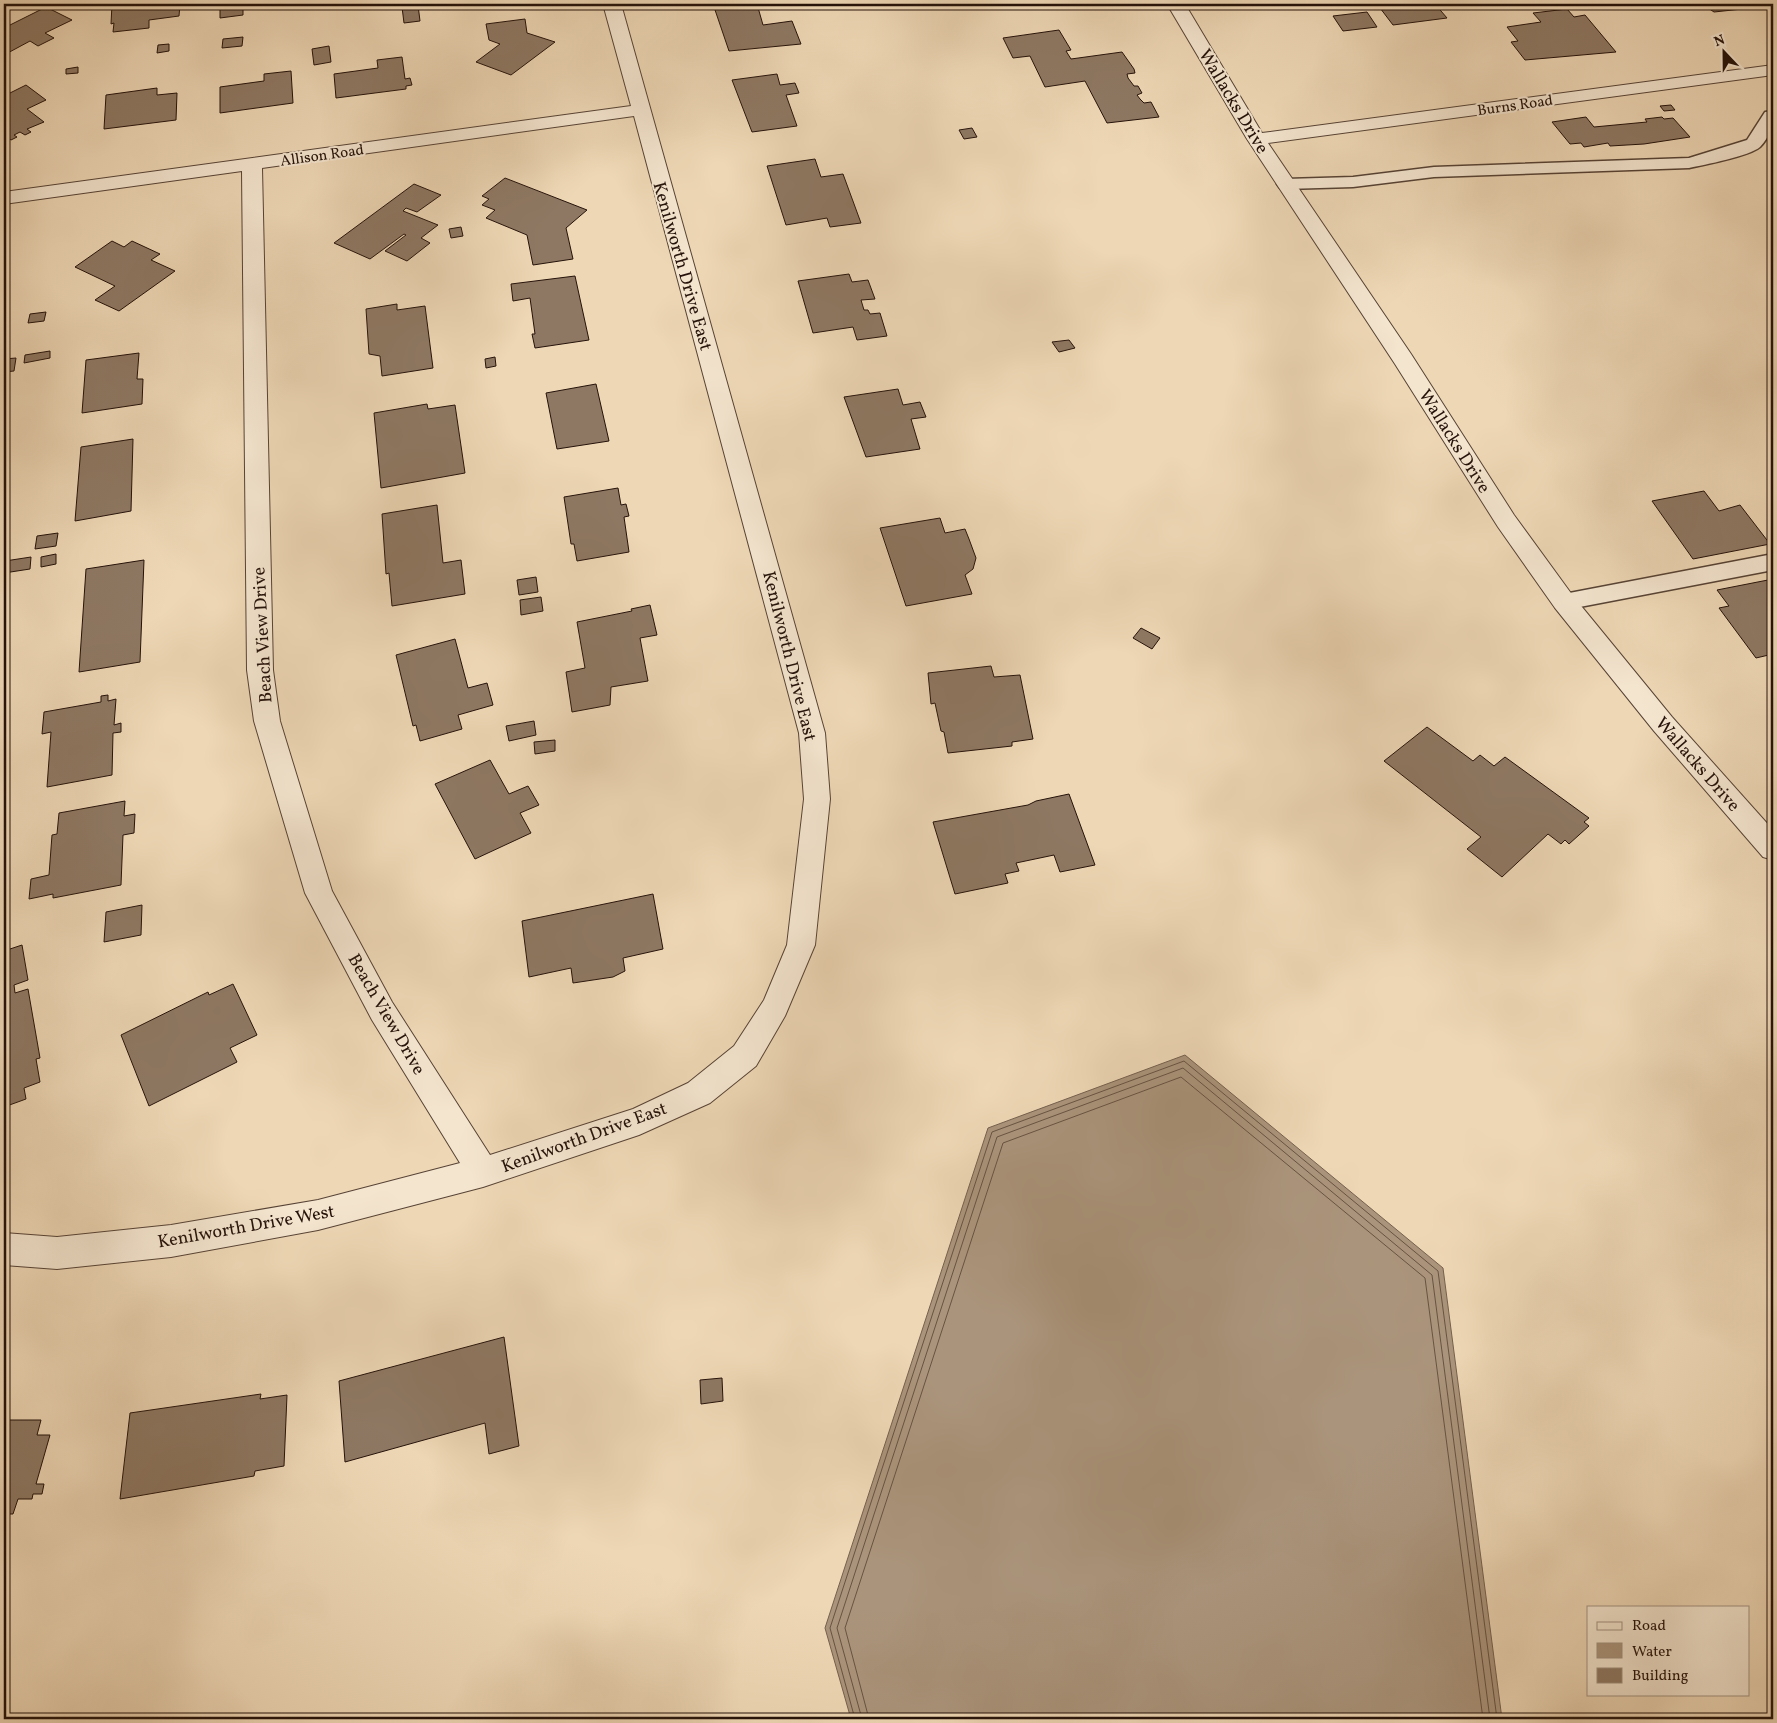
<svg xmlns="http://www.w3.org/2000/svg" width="1777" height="1723" font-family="Vollkorn,serif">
	<rect width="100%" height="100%" fill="#eed7b5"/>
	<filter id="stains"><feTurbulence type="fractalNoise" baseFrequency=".004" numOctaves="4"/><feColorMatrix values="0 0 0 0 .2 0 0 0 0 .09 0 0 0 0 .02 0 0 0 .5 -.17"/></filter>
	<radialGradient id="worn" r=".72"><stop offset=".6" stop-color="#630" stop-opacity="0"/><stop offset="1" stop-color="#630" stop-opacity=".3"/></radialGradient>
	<!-- water -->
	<path fill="#aa947b" stroke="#75604e" d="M1185,1055L1443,1268L1502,1719H851L825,1628L988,1128Z"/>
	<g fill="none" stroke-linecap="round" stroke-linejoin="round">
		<!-- shore -->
		<path stroke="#685342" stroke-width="1" d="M855,1719L830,1628L992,1132L1184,1061L1438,1271L1497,1719
			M862,1719L837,1628L997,1137L1183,1068L1432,1275L1490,1719
			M869,1719L845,1628L1003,1143L1181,1077L1425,1278L1483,1719"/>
	</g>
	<!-- building -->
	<path fill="#8e7863" stroke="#25120a" d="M112,4H180L179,16L149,20V28L113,32L114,23L111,24Z
		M220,4H281L243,8V15L220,18Z
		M713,4H757L763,25L792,21L801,44L729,51Z
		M1377,4H1435L1447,18L1393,25Z
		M1702,4H1754L1739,6L1742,9L1714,12Z
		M418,5L420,21L404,23L402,7Z
		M46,7L72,20L45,33L54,38L38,46L30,41L4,55V28Z
		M1567,9L1574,17L1585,15L1616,52L1525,60L1511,42L1518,41L1507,27L1541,22L1533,13Z
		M1367,12L1377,27L1343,31L1333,16Z
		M525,19L527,33L555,42L511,75L476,62L500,44L489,40L486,24Z
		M1059,30L1071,50L1066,51L1071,59L1122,52L1134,69L1135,73L1127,74L1128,78L1134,86H1138L1142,93L1137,95L1140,99L1144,103L1151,102L1159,117L1107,123L1085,81L1045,87L1030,56L1013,58L1003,38Z
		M243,37L242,46L222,48L223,39Z
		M169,44V51L157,53L158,45Z
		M329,46L331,62L314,65L312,49Z
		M402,57L405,79L410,78L412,85L406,86V89L336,98L334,74L378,68L377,60Z
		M78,67V73L66,74V69Z
		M291,71L293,103L220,113V87L264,81V74Z
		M777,74L780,85L795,83L799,93L786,95L797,126L752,132L732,80Z
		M26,85L46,100L27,109L44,122L27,129L31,132L25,135L20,132L14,135L17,137L11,140L8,138L4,140V96Z
		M157,88V95L177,93L176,120L104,129L106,95Z
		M1671,105L1675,110L1664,111L1660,106Z
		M1586,117L1594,127L1647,122L1645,119L1662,117L1664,119L1673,118L1690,137L1644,144L1610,146L1608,143L1584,147L1581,143L1570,144L1552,122Z
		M972,128L977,137L964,139L959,130Z
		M815,159L821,177L843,174L861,223L830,227L827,218L786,225L767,166Z
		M505,178L587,210L566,228L573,259L533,265L527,235L486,218L495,210L482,205L489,199L482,196Z
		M414,184L441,195L417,212L406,208L403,211L438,225L421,238L430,243L407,261L385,251L406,235L404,234L370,259L334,243Z
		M461,227L463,236L451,238L449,229Z
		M112,241L124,247L132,241L160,254L151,260L175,271L119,311L95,300L115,286L75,267Z
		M849,274L852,282L868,280L875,299L861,300L864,310H868L870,314L880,313L887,336L857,340L853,327L813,333L798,281Z
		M575,276L589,340L535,348L532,334H535L530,298L513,301L511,284Z
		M397,304V310L425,306L433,368L382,376L380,356L369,354L366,309Z
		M46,312L44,321L28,323L30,314Z
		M1069,340L1075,348L1059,352L1052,342Z
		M50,351V358L24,363L25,355Z
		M139,353L137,379H143L142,404L82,413L86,360Z
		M495,357L496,366L486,368L485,359Z
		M16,358L14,371L4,372V359Z
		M596,384L609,441L557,449L546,393Z
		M898,389L903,405L920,402L926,417L911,419L920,449L866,457L844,397Z
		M427,404L428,409L455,405L465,473L381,488L374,413Z
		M133,439L131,511L75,521L81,447Z
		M618,488L621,505L626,504L629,516L624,517L629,552L577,561L574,544H571L564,497Z
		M1704,491L1719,511L1740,505L1770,544L1693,559L1652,501Z
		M437,505L443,563L461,560L465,594L392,606L389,573L386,574L382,514Z
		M940,518L945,533L965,529L969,539L976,558L973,569L965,575L972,594L906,606L880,528Z
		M58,533L56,546L35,549L37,536Z
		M56,554V564L41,567V557Z
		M31,557L30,569L4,573L5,561Z
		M144,560L140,662L79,672L86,569Z
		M536,577L538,592L519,595L517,580Z
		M1773,579V654L1756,658L1719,608L1729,606L1717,590Z
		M541,597L543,611L521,615L520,600Z
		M650,605L657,635L640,638L648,681L611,687L610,705L572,712L566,672L585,668L577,622L632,611L631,609Z
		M1141,628L1160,638L1152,649L1133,638Z
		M455,639L468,688L487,683L493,705L458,715L462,729L420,741L416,725L413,726L396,655Z
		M991,666L994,677L1020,675L1033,739L1012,742V746L948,753L944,732L941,731L935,703L931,704L928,673Z
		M108,695V701L116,699L114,725L121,723V732L113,733L112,775L47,787L51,732L42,734L44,712L101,702V696Z
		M534,721L536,735L509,741L506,726Z
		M1427,727L1473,761L1480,755L1494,766L1505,757L1589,818L1584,822L1589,826L1569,844L1565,840L1561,844L1548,834L1502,877L1467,849L1481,837L1384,761Z
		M555,740V751L535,754L534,742Z
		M490,760L509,794L528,786L539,805L520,813L531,833L475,859L435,784Z
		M1069,794L1095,865L1060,872L1054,855L1016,863L1019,871L1005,874L1008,883L955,894L933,822L1028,805L1036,801Z
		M125,801L124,816L135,814L134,833L123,835L121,885L53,898V894L29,899L31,879L49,875L52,835L57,834L59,813Z
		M653,894L663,949L623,958L625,971L613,977L573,983L571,968L529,977L522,921Z
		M142,905L141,935L104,942L106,912Z
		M22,945L28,980L14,985L15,993L28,989L40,1058L36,1059L40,1082L24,1088L26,1099L4,1107V951Z
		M233,984L257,1035L230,1048L237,1062L149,1106L121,1035L208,992L209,995Z
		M504,1337L519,1446L489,1454L485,1423L345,1462L339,1381Z
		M722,1378L723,1401L701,1404L700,1380Z
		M261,1394L260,1399L287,1395L284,1466L255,1471L254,1476L120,1499L130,1413Z
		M4,1420H41L37,1435H50L36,1484H44L42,1494H33L32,1499H18L13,1514H4Z"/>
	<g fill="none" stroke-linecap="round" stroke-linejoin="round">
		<!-- lane casing -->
		<g stroke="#574335" stroke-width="3">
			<path id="lane" d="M1773,111C1773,124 1770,137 1760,147C1750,156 1704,165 1689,168L1434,177L1353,187L1286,189L1280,188L1277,184L1280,180L1286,179L1353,177L1434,167L1689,158L1747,140L1765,112Z
				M1773,554V570L1564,610L1556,608L1553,602L1556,596L1564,594Z"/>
		</g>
		<!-- street casing -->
		<g stroke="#574335" stroke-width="2">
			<path id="street" d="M603,4H621L825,733L830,799L815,945L785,1016L756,1066L710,1103L639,1135L483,1187L318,1230L171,1257L57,1269L4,1265V1233L57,1237L171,1225L318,1200L460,1163L372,1020L305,893L254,721L247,670L242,171L4,204V192L631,106ZM634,116L799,733L804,799L787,945L764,1000L734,1046L688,1083L633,1109L490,1155L392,1002L332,891L280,721L273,670L262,168Z
				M1167,4H1185L1262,133L1773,65V75L1268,143L1411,354L1514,515L1573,596L1672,717L1773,830V860L1763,857L1654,731L1555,608L1498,527L1395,364L1247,139Z"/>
		</g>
		<!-- lane -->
		<use href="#lane" fill="#f4e5cf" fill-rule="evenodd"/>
		<!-- street -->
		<use href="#street" fill="#f4e5cf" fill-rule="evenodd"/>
	</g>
	<g text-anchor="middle" stroke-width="4" stroke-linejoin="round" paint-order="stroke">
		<!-- far-street labels -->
		<g font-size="15" fill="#25120a" stroke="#f4e5cf">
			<text transform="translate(1515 105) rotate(-8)" y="5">Burns Road</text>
			<text transform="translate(322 155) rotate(-8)" y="5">Allison Road</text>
		</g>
		<!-- street labels -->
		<g font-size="18" fill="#25120a" stroke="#f4e5cf">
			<text transform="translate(1234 101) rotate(59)" y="6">Wallacks Drive</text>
			<text transform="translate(683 266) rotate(74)" y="6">Kenilworth Drive East</text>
			<text transform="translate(1455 441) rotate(58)" y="6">Wallacks Drive</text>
			<text transform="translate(262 635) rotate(-93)" y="6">Beach View Drive</text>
			<text transform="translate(790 656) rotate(76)" y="6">Kenilworth Drive East</text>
			<text transform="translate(1698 764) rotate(49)" y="6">Wallacks Drive</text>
			<text transform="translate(387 1014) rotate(60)" y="6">Beach View Drive</text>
			<text transform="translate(584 1137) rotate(-20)" y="6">Kenilworth Drive East</text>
			<text transform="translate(246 1226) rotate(-10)" y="6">Kenilworth Drive West</text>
		</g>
	</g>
	<!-- margin -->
	<rect width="1777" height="1723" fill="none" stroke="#eed7b5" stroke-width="20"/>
	<rect x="5" y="5" width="1767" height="1713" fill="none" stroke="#25120a" stroke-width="2.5"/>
	<rect x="10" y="10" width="1757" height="1703" fill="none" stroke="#25120a"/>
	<!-- legend -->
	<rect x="1587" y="1606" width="162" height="90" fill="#f4e5cf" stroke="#a19180"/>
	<rect x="1597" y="1622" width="25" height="8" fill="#f4e5cf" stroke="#a19180"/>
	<text x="1632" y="1630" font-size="15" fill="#25120a">Road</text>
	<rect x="1597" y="1643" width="25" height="15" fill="#aa947b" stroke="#a19180"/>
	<text x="1632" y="1656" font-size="15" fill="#25120a">Water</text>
	<rect x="1597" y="1668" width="25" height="15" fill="#8e7863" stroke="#a19180"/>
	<text x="1632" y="1680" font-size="15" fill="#25120a">Building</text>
	<!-- north arrow -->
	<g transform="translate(1724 52) rotate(338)" stroke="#f4e5cf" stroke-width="4" paint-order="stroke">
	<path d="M0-4L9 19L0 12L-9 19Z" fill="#25120a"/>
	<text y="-8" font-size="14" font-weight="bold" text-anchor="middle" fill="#25120a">N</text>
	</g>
	<rect width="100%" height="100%" filter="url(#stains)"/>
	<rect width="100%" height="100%" fill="url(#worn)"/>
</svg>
